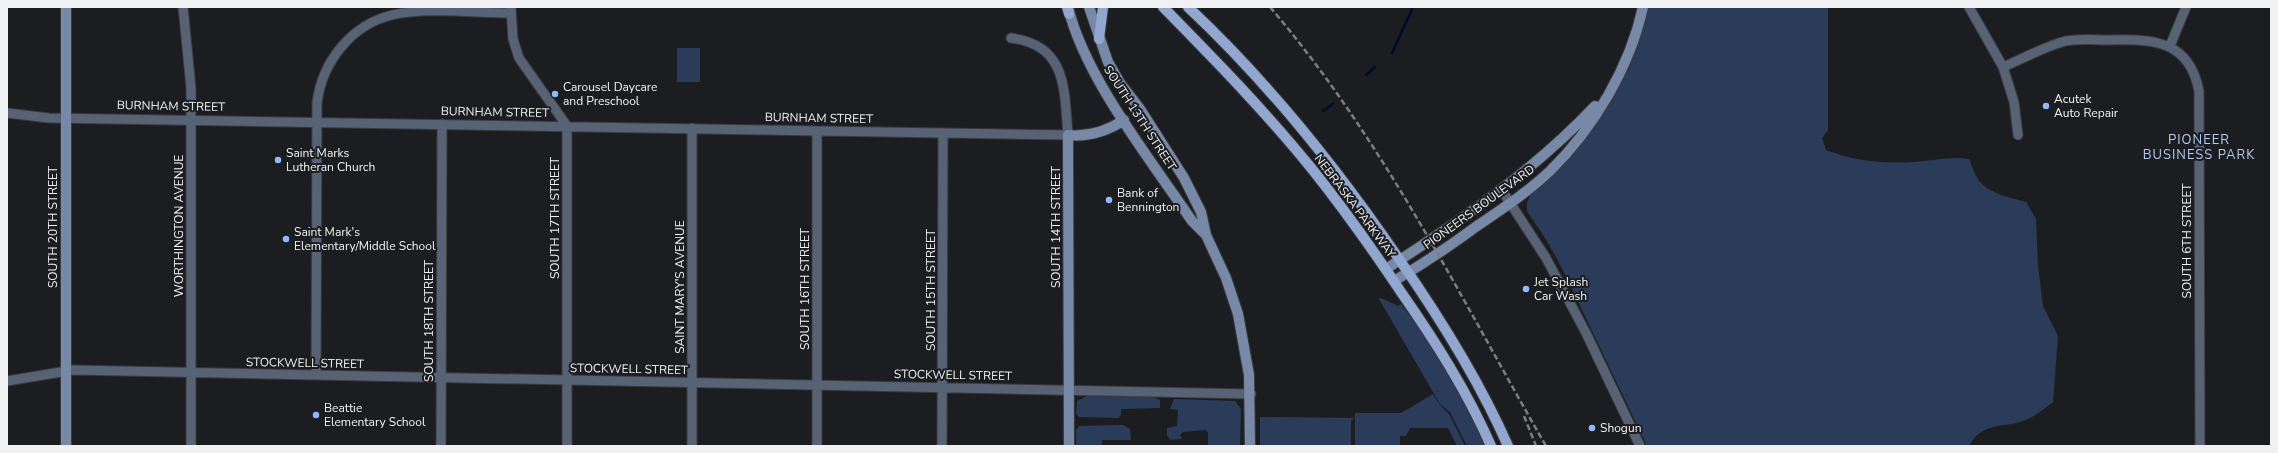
<svg xmlns="http://www.w3.org/2000/svg" width="2278" height="453" font-family="'Nunito Sans',sans-serif">
	<rect width="100%" height="100%" fill="#1c1d20"/>
	<!-- green -->
	<path fill="#2b3c5b" d="M1649,7H1828V130L1822,138L1826,150C1855,161 1883,164 1914,162C1933,161 1949,156 1969,159C1972,165 1974,174 1978,179C1988,194 2010,197 2026,202L2036,219L2038,266L2043,306L2058,336L2053,402C2043,410 2033,418 2020,422C1998,428 1982,423 1969,446H1647L1564,272L1547,241L1527,211V203L1531,194L1559,167L1605,110L1630,65Z
		M677,48H700V82H677Z
		M1381,298L1398,306L1401,304C1436,347 1461,396 1485,446H1467L1450,412L1440,404L1379,299Z
		M1433,394L1440,405L1449,414L1465,446H1457L1448,428H1410L1406,436H1400V446H1355V413H1401Z
		M1087,396L1153,397L1160,400V408L1121,409V415L1118,418L1079,417L1076,414L1077,401Z
		M1174,399L1235,401L1241,409L1240,446H1208V432L1205,430L1183,432L1180,435L1182,439L1170,440L1167,435V428L1177,426L1178,410L1170,409Z
		M1260,417L1354,418L1351,421V446H1260Z
		M1123,425L1130,429L1131,440H1102V446H1076V430L1079,426Z"/>
	<g fill="none" stroke-linecap="round" stroke-linejoin="round">
		<!-- stream -->
		<path stroke="#00092d" stroke-width="2.5" d="M1392,53L1413,7
			M1366,75L1375,67
			M1323,111L1333,104"/>
		<!-- street casing -->
		<g stroke="#3a3b3d" stroke-width="11">
			<path id="street" d="M183,7L191,88V446
				M1969,7L2003,67L2014,102L2018,135
				M511,8L513,39L519,58L567,126V446
				M2170,46L2186,7
				M2003,67C2022,59 2042,48 2062,42C2076,38 2093,40 2107,40C2152,39 2189,39 2199,91L2200,446
				M7,113L49,118L1068,135C1064,91 1068,45 1011,38
				M1501,189L1546,258L1586,333L1640,446
				M316,375L317,103C322,62 351,25 392,15C426,7 476,13 511,13
				M7,381L73,370L1251,394
				M441,446L442,124
				M692,446V128
				M817,446V131
				M942,446L943,133"/>
		</g>
		<!-- secondary casing -->
		<g stroke="#3a3b3d" stroke-width="12">
			<path id="secondary" d="M1068,7C1085,78 1151,160 1192,221L1206,235
				M1089,7L1108,62L1120,83L1140,109L1184,178L1201,212L1206,235L1226,278L1238,314L1249,375L1250,446
				M1386,269C1460,221 1534,171 1595,106
				M1394,281C1423,264 1450,246 1477,226C1502,209 1528,192 1550,171C1594,128 1630,67 1643,7
				M66,446V7
				M1069,446L1068,135C1089,137 1106,132 1124,120"/>
		</g>
		<!-- primary casing -->
		<g stroke="#3a3b3d" stroke-width="12">
			<path id="primary" d="M1067,7L1069,14
				M1163,7C1214,59 1266,112 1312,169C1344,209 1373,250 1401,292C1435,341 1467,391 1491,446
				M1188,7C1269,83 1337,168 1399,259C1440,318 1479,380 1508,446
				M1099,39L1103,7"/>
		</g>
		<!-- street -->
		<use href="#street" stroke="#576275" stroke-width="9"/>
		<!-- secondary -->
		<use href="#secondary" stroke="#7889a7" stroke-width="10"/>
		<!-- primary -->
		<use href="#primary" stroke="#91a7cf" stroke-width="10"/>
		<!-- rail -->
		<path stroke="#7c7d7f" stroke-width="2.5" stroke-dasharray="6 3" stroke-linecap="butt" d="M1270,7C1383,139 1460,297 1546,446
			M1524,416L1536,446"/>
	</g>
	<!-- markers -->
	<g fill="#92b7fd" stroke="#1c1d20" stroke-width="1.5">
		<circle cx="555" cy="94" r="4"/>
		<circle cx="2046" cy="106" r="4"/>
		<circle cx="278" cy="160" r="4"/>
		<circle cx="1109" cy="200" r="4"/>
		<circle cx="286" cy="239" r="4"/>
		<circle cx="1526" cy="289" r="4"/>
		<circle cx="316" cy="415" r="4"/>
		<circle cx="1592" cy="428" r="4"/>
	</g>
	<g text-anchor="middle" stroke-width="4" stroke-linejoin="round" paint-order="stroke">
		<!-- poi labels -->
		<g font-size="12" fill="#f0f1f2" stroke="#1c1d20" text-anchor="start">
			<text x="563" y="91">Carousel Daycare<tspan x="563" dy="14">and Preschool</tspan></text>
			<text x="2054" y="103">Acutek<tspan x="2054" dy="14">Auto Repair</tspan></text>
			<text x="286" y="157">Saint Marks<tspan x="286" dy="14">Lutheran Church</tspan></text>
			<text x="1117" y="197">Bank of<tspan x="1117" dy="14">Bennington</tspan></text>
			<text x="294" y="236">Saint Mark's<tspan x="294" dy="14">Elementary/Middle School</tspan></text>
			<text x="1534" y="286">Jet Splash<tspan x="1534" dy="14">Car Wash</tspan></text>
			<text x="324" y="412">Beattie<tspan x="324" dy="14">Elementary School</tspan></text>
			<text x="1600" y="432">Shogun</text>
		</g>
		<!-- street labels -->
		<g font-size="12" fill="#f0f1f2" stroke="#1c1d20">
			<text transform="translate(171 106) rotate(1)" y="4">BURNHAM STREET</text>
			<text transform="translate(495 112) rotate(1)" y="4">BURNHAM STREET</text>
			<text transform="translate(819 118) rotate(1)" y="4">BURNHAM STREET</text>
			<text transform="translate(1140 118) rotate(57)" y="4">SOUTH 13TH STREET</text>
			<text transform="translate(1355 206) rotate(53)" y="4">NEBRASKA PARKWAY</text>
			<text transform="translate(1479 207) rotate(-36)" y="4">PIONEERS BOULEVARD</text>
			<text transform="translate(555 218) rotate(-90)" y="4">SOUTH 17TH STREET</text>
			<text transform="translate(179 226) rotate(-90)" y="4">WORTHINGTON AVENUE</text>
			<text transform="translate(53 227) rotate(-90)" y="4">SOUTH 20TH STREET</text>
			<text transform="translate(1056 227) rotate(-90)" y="4">SOUTH 14TH STREET</text>
			<text transform="translate(2187 241) rotate(-90)" y="4">SOUTH 6TH STREET</text>
			<text transform="translate(680 287) rotate(-90)" y="4">SAINT MARY'S AVENUE</text>
			<text transform="translate(805 289) rotate(-90)" y="4">SOUTH 16TH STREET</text>
			<text transform="translate(931 290) rotate(-90)" y="4">SOUTH 15TH STREET</text>
			<text transform="translate(429 321) rotate(-90)" y="4">SOUTH 18TH STREET</text>
			<text transform="translate(305 363) rotate(1)" y="4">STOCKWELL STREET</text>
			<text transform="translate(629 369) rotate(1)" y="4">STOCKWELL STREET</text>
			<text transform="translate(953 375) rotate(1)" y="4">STOCKWELL STREET</text>
		</g>
		<!-- neighbourhood labels -->
		<g font-size="13" letter-spacing="1" fill="#b5cbf2" stroke="#1c1d20">
			<text x="2199" y="144">PIONEER<tspan x="2199" dy="15">BUSINESS PARK</tspan></text>
		</g>
	</g>
	<!-- border -->
	<rect width="2278" height="453" fill="none" stroke="#f0f1f2" stroke-width="16"/>
</svg>
